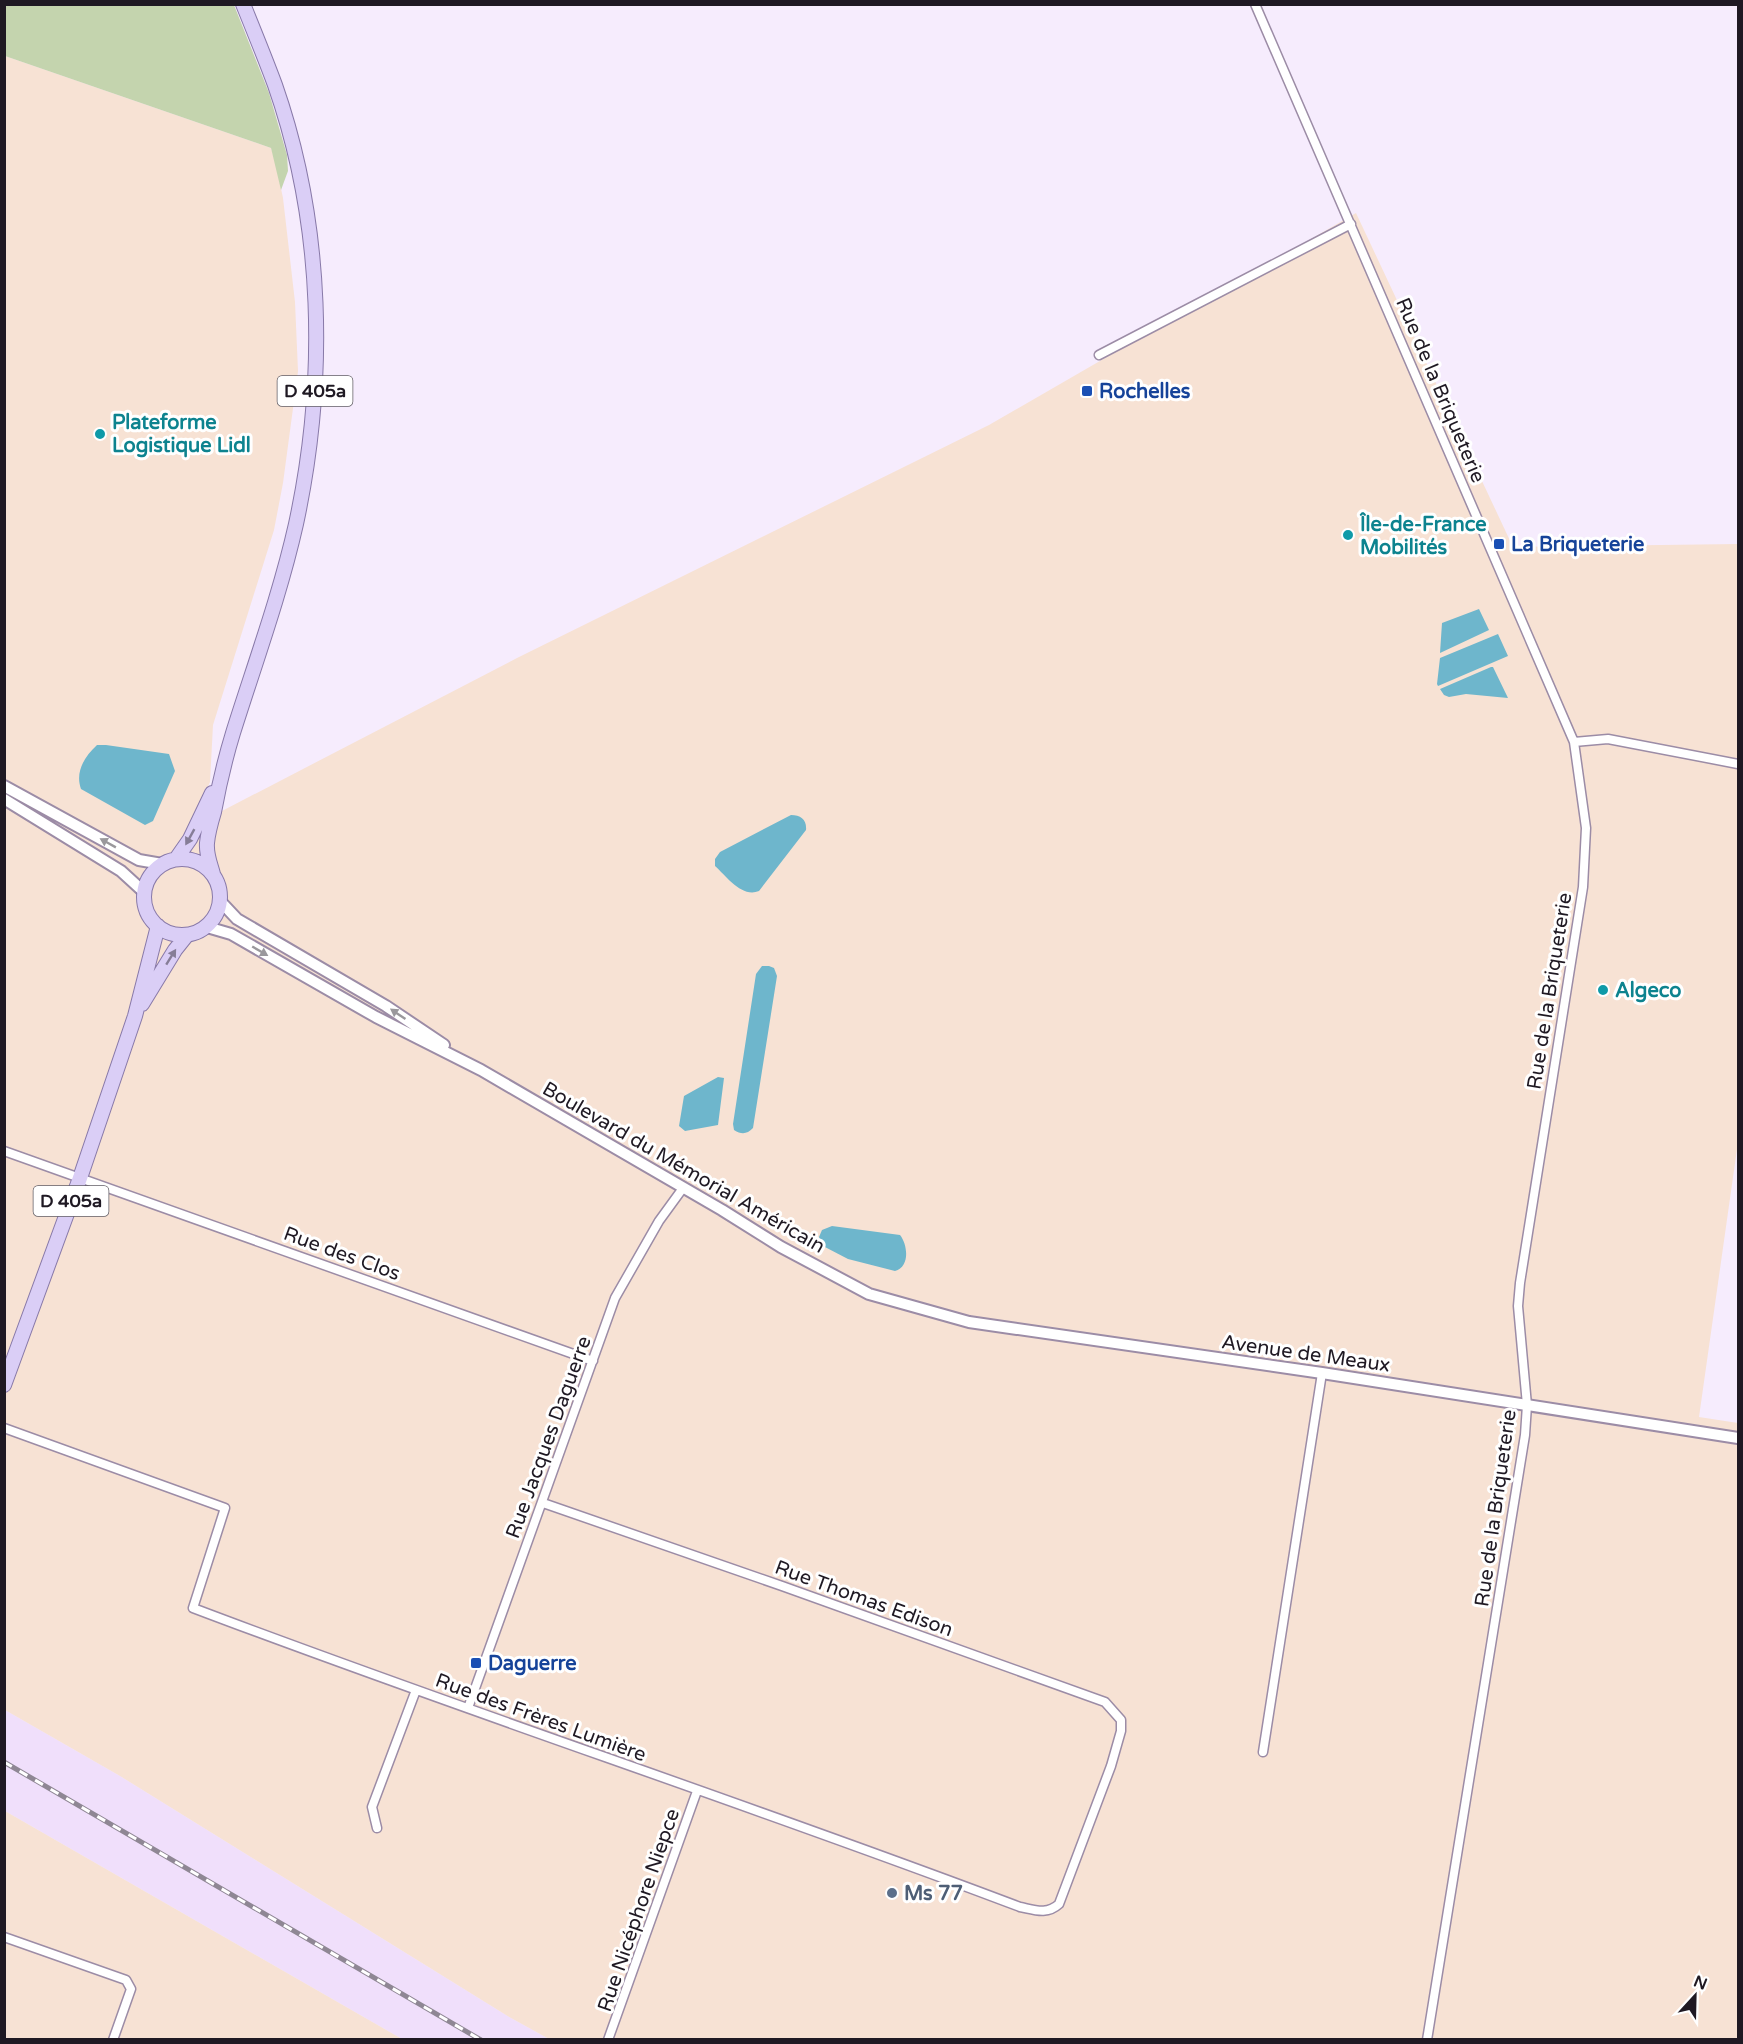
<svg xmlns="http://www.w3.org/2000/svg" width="1743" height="2044" font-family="'Varela Round',sans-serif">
	<rect width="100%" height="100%" fill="#f6ecfd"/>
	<!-- built -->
	<path fill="#f0dffb" d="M5,1710L120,1776L511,2018L549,2039H402L5,1811Z"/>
	<!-- industrial -->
	<path fill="#f7e2d4" d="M5,56L271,148L276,165L283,198L295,302L298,371L283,483L274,530L213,725L210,782L201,802L222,811L517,658L989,425L1356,213L1513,547L1738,544V1142L1699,1417L1738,1423V2039H549L511,2018L120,1776L5,1710Z
		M5,1811L402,2039H5Z"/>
	<!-- green -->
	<path fill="#c4d4ae" d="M5,4L234,5L269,93L287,155L288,171L281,190L271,148L5,56Z"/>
	<!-- water -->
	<path fill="#6eb6cc" d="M1479,609L1489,630L1440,653L1442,623Z
		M1498,634L1508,656L1438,686L1437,684L1440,658Z
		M1491,667H1493L1508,698L1466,694L1449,697L1444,695L1440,689Z
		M97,745H106L169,754L175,771L153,821L145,825L81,789C75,772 84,757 97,745Z
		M791,815C801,815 807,820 806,830L759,891C742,898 727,877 715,866V859L720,852Z
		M762,966H769L774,968L777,976L753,1128C747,1134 742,1135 734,1130L733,1124L756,974Z
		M718,1077L724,1078L718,1125L685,1131L679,1126L684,1096Z
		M832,1226L900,1235C908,1245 910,1267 895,1271L848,1259L823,1246L819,1237L822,1230Z"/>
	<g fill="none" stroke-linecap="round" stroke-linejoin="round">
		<!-- minor casing -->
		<g stroke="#9c8ca6" stroke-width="11">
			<path id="minor" d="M1255,4L1574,742L1586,828L1583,887L1520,1283L1518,1306L1527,1405L1525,1435L1427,2040
				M1099,355L1351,224
				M1574,742L1608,739L1738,764
				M4,1151L593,1361
				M4,1428L225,1508L193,1608C467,1712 746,1803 1020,1907C1035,1910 1047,1915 1059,1904L1111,1766L1121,1731V1720L1105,1702L782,1586L543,1503
				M468,1708L615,1298L659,1221L683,1188
				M1263,1752L1322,1373
				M377,1828L372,1807L416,1690
				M4,1937L126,1980L131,1989L113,2040
				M608,2040L697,1791"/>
		</g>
		<!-- tertiary casing -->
		<g stroke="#9c8ca6" stroke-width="14">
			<path id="tertiary" d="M4,786L139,860L162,864
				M4,799L121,871L144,892
				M221,902L237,919L386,1006L444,1045
				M207,927L231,934L376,1017L481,1070L722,1210L781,1247L869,1294L969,1322L1322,1373L1738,1438"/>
		</g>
		<!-- primary casing -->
		<g stroke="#8879a8" stroke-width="16">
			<path id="primary" d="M144 897a38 38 0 1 1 76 0a38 38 0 1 1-76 0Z
				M176,859L190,839L212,793
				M213,874C210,863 206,854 207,843C208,832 211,822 214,812C219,785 225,759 233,733C255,663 280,595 296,524C327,380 324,225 275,85C265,58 254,31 243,4
				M142,1004L175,950L187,935
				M4,1385L80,1178L135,1016L158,926"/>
		</g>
		<!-- minor -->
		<use href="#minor" stroke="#fff" stroke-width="8"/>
		<!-- tertiary -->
		<use href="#tertiary" stroke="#fff" stroke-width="10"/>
		<!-- primary -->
		<use href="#primary" stroke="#dacef6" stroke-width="14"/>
		<!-- rail casing -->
		<g stroke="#8f8794" stroke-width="5">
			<path id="rail" d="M4,1762L481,2040"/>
		</g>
		<!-- rail -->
		<use href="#rail" stroke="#fff" stroke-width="3" stroke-dasharray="9" stroke-linecap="butt"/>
	</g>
	<!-- one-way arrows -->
	<defs><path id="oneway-solid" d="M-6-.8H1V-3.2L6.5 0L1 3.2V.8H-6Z" transform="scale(1.5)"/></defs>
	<g fill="#867d97">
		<use href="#oneway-solid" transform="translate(190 837) rotate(119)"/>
		<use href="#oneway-solid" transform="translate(171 957) rotate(-58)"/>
	</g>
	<g fill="#9a989c">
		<use href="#oneway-solid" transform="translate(108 843) rotate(-151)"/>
		<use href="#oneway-solid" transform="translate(260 951) rotate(30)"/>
		<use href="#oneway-solid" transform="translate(398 1014) rotate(-146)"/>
	</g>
	<!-- markers -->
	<g fill="#1a4fb4" stroke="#fff" stroke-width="2">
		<rect x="1081" y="385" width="12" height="12" rx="3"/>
		<rect x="1493" y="538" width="12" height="12" rx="3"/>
		<rect x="470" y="1657" width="12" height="12" rx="3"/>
	</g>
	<g fill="#0f9aa8" stroke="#fff" stroke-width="2">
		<circle cx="100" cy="434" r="6"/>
		<circle cx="1348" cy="535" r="6"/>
		<circle cx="1603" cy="990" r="6"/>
	</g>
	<circle fill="#5c6f8a" stroke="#fff" stroke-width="2" cx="892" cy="1893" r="6"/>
	<g text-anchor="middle" stroke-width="6" stroke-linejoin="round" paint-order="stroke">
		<!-- shield labels -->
		<g fill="#fff" stroke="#625e65" stroke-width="1.5">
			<rect x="277.5" y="376" width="75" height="30" rx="4.5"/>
			<rect x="33.5" y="1186" width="75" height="30" rx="4.5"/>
		</g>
		<g font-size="18" font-weight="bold" fill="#1f1923">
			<text x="315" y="397">D 405a</text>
			<text x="71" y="1207">D 405a</text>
		</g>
		<!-- street labels -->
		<g font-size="20" fill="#1f1923" stroke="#fff">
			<text transform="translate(1441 390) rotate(67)" y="7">Rue de la Briqueterie</text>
			<text transform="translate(1549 991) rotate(-81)" y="7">Rue de la Briqueterie</text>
			<text transform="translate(684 1167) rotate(30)" y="7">Boulevard du Mémorial Américain</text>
			<text transform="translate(342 1253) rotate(20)" y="7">Rue des Clos</text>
			<text transform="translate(1306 1353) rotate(8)" y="7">Avenue de Meaux</text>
			<text transform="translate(548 1437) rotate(-70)" y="7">Rue Jacques Daguerre</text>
			<text transform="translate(1495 1508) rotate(-82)" y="7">Rue de la Briqueterie</text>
			<text transform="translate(864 1598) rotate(20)" y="7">Rue Thomas Edison</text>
			<text transform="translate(541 1717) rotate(20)" y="7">Rue des Frères Lumière</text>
			<text transform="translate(638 1910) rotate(-71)" y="7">Rue Nicéphore Niepce</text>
		</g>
		<!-- transit labels -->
		<g font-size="20" font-weight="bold" fill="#164399" stroke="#fff" text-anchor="start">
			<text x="1099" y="398">Rochelles</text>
			<text x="1511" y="551">La Briqueterie</text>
			<text x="488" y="1670">Daguerre</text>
		</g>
		<!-- culture labels -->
		<g font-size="20" font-weight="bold" fill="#0d838f" stroke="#fff" text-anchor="start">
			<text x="112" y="429">Plateforme<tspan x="112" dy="23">Logistique Lidl</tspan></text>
			<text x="1360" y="531">Île-de-France<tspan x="1360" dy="23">Mobilités</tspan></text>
			<text x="1615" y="997">Algeco</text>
		</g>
		<!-- service labels -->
		<g font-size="20" font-weight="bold" fill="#4e5e75" stroke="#fff" text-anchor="start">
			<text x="904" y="1900">Ms 77</text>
		</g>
	</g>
	<!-- border -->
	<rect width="1743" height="2044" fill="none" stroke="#1f1923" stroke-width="12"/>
	<!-- north arrow -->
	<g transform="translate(1695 1996) rotate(22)" stroke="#ffffff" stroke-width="4.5" paint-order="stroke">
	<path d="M0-4.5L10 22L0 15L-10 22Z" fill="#1f1923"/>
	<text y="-9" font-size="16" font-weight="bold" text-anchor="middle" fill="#1f1923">N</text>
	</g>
</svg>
